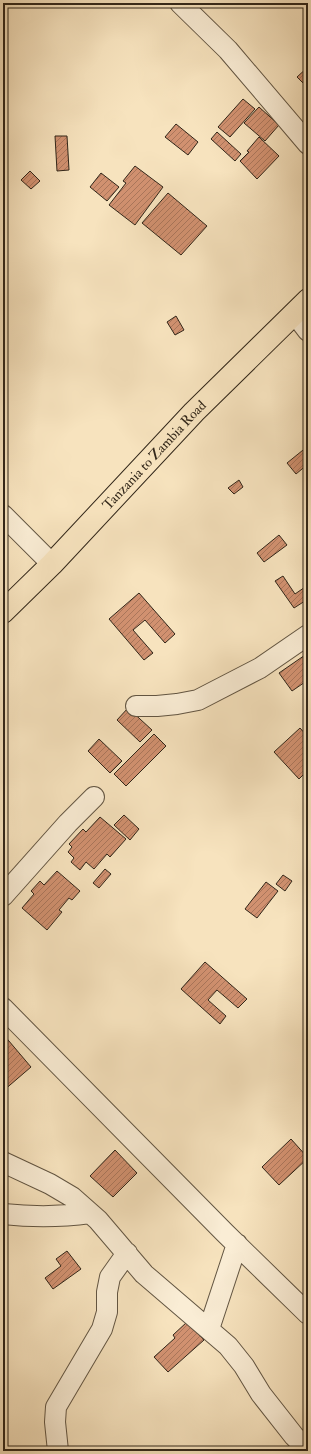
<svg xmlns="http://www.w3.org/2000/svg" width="311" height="1454" font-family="'IM FELL Double Pica',serif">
	<defs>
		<pattern id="building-hatch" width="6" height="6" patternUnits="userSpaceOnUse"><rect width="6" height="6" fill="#d19170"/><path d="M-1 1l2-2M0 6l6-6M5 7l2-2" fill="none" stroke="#aa765b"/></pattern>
	</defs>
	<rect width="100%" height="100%" fill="#f7e3be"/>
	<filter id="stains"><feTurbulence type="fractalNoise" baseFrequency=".005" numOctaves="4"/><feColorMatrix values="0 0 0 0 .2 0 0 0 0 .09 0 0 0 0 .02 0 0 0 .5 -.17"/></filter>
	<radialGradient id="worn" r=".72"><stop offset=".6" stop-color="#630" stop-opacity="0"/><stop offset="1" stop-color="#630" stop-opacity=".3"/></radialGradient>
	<!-- building -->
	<path fill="url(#building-hatch)" stroke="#312619" d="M308,67V88L297,77Z
		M243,99L255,109L230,137L218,127Z
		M259,107L279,125L265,141L244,123Z
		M176,124L198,142L188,155L165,137Z
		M217,132L241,154L235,161L211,139Z
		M55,136H67L69,170L57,171Z
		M259,137L279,156L257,179L240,161L249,152L247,151Z
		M135,166L163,187L135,225L109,205L126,183L123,181Z
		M30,171L40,181L31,189L21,180Z
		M101,173L119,187L107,201L90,187Z
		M168,193L207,226L181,255L142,223Z
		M176,316L184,330L175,335L167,322Z
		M308,446V464L296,474L287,463Z
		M239,480L243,487L234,494L228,488Z
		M279,535L287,545L264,562L257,553Z
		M283,576L295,594L308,585V599L294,608L275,581Z
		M139,593L175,634L165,643L145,620L133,630L153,653L144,660L109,619Z
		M308,653V680L292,691L279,673Z
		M128,708L152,730L140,742L117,720Z
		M300,728L308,737V770L299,779L274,752Z
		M154,734L166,746L126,786L114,774Z
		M99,739L122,761L110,773L88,751Z
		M124,815L139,829L130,840L114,825Z
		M100,817L126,839L110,857L107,854L94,869L86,862L80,870L71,862L74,858L68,852L72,847L69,844L83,829L86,832Z
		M105,869L111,874L99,888L93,883Z
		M57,871L80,891L72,900L69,898L59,910L62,912L47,930L22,908L34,894L31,891L40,881L44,885Z
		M283,875L292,881L285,891L276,884Z
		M266,882L278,891L257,918L245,909Z
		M205,962L247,999L238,1008L217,990L208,1000L226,1016L220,1024L181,989Z
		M3,1034L31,1067L3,1091Z
		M291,1139L308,1158L279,1185L262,1167Z
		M115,1150L137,1173L113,1197L90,1176Z
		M67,1251L81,1269L53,1289L45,1278L61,1266L56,1259Z
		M187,1322L204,1340L168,1372L154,1357L175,1338L173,1335Z"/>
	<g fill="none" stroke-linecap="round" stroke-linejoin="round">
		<!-- minor casing -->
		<g stroke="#625542" stroke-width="22">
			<path id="minor" d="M180,3L228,50L308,144
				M295,314L308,331
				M3,515L52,564
				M136,706H157L177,704L198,700L260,668L308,635
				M3,896L68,823L94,797
				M3,1008L225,1233L308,1314
				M3,1162L50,1184L72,1197L98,1220L144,1274L228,1346L244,1366L261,1394L294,1436L308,1450
				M3,1214C32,1217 61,1217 90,1213
				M209,1329L237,1244
				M58,1451L55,1422L56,1407L102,1329L107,1312V1292L110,1277L127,1253"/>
		</g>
		<!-- trunk casing -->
		<g stroke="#312619" stroke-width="24">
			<g id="trunk">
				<path id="s1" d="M3,612L52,564L194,412L308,300"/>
			</g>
		</g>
		<!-- minor -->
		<use href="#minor" stroke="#faedd5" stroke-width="20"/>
		<!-- trunk -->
		<use href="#trunk" stroke="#f7e3be" stroke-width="22"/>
	</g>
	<g text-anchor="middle" stroke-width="3" stroke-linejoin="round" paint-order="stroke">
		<!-- street labels -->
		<g font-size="14" fill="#312619" stroke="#faedd5">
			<text dy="5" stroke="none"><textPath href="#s1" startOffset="218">Tanzania to Zambia Road</textPath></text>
		</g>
	</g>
	<!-- margin -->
	<rect width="311" height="1454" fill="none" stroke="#f7e3be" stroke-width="16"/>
	<rect x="4" y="4" width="303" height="1446" fill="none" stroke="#312619" stroke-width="2"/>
	<rect x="8" y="8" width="295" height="1438" fill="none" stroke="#312619"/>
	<rect width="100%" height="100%" filter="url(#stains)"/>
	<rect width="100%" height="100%" fill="url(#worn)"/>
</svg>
